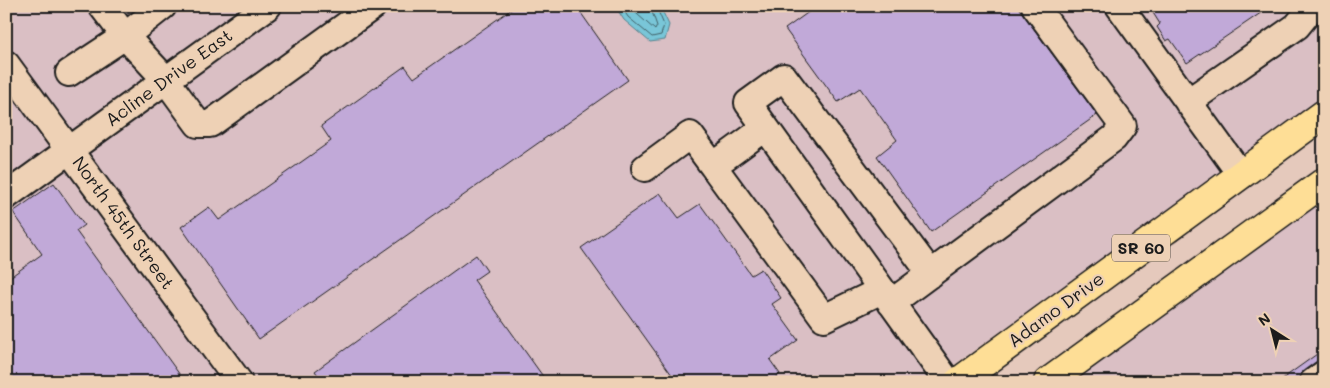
<svg xmlns="http://www.w3.org/2000/svg" width="1330" height="388" font-family="Mali,sans-serif">
	<rect width="100%" height="100%" fill="#e5c9bc"/>
	<filter id="ink" filterUnits="userSpaceOnUse"><feTurbulence type="fractalNoise" baseFrequency=".02" numOctaves="2"/><feDisplacementMap in="SourceGraphic" scale="10" xChannelSelector="R" yChannelSelector="G"/><feConvolveMatrix kernelMatrix="1 2 1 2 8 2 1 2 1" color-interpolation-filters="sRGB"/></filter>
	<g filter="url(#ink)">
		<!-- built -->
		<path fill="#dabfc4" d="M6,6H256L76,137L234,382H6Z
			M275,6H1324V99L930,382H242L76,151Z
			M1324,179V382H1047Z"/>
		<!-- water -->
		<path fill="#79c6d8" stroke="#54828d" d="M615,6H660L669,25L665,40L650,42L624,20Z"/>
		<g fill="none" stroke-linecap="round" stroke-linejoin="round">
			<!-- shore -->
			<path stroke="#416067" stroke-width="1" d="M621,6L628,17L652,37L661,35L664,25L656,6
				M628,6L655,30L657,26L650,6"/>
		</g>
		<!-- building -->
		<path fill="#c1a9d8" stroke="#1c1c1c" d="M516,6H576L628,80L259,339L181,227L209,207L219,220L331,141L321,126L405,66L414,78Z
			M817,6H1017L1097,115L931,232L877,156L897,140L860,88L838,102L785,29Z
			M1152,6H1271L1187,63L1170,39L1166,41L1157,27L1160,24L1150,8Z
			M54,183L84,225L76,231L185,382H6V280L42,254L13,212Z
			M660,193L679,218L700,204L751,275L761,269L781,298L772,304L798,340L770,360L780,374L770,382H677L581,248Z
			M476,255L487,271L474,280L547,382H323L315,371Z
			M1324,349V366L1302,382H1278Z"/>
		<g fill="none" stroke-linecap="round" stroke-linejoin="round">
			<!-- minor casing -->
			<g stroke="#1c1c1c" stroke-width="30">
				<path id="minor" d="M102,6L125,36L166,80L198,124H210L373,6
					M1119,6L1241,175
					M6,64L239,382
					M69,73L125,36L163,6
					M1188,102L1297,26L1306,15L1307,6
					M765,128L713,166L824,318L882,290
					M645,168L690,135L713,166
					M6,196L268,6
					M931,274L784,77L748,103L948,382
					M891,303L1114,138L1123,126L1035,6
					M1313,382L1324,374"/>
			</g>
			<!-- major casing -->
			<g stroke="#1c1c1c" stroke-width="31">
				<path id="major" d="M958,382L1324,114
					M1048,382L1324,182"/>
			</g>
			<!-- minor -->
			<use href="#minor" stroke="#eed1b5" stroke-width="26"/>
			<!-- major -->
			<use href="#major" stroke="#fede96" stroke-width="28"/>
		</g>
	</g>
	<g text-anchor="middle" stroke-width="4.5" stroke-linejoin="round" paint-order="stroke">
		<!-- shield labels -->
		<rect fill="#eed1b5" stroke="#5b524a" stroke-width="1" x="1112" y="234.5" width="58" height="27" rx="4"/>
		<g font-size="16" font-weight="bold" fill="#1c1c1c">
			<text x="1141" y="254">SR 60</text>
		</g>
		<!-- street labels -->
		<g font-size="18" fill="#1c1c1c" stroke="#eed1b5">
			<text transform="translate(169 78) rotate(-36)" y="6">Acline Drive East</text>
			<text transform="translate(123 223) rotate(54)" y="6">North 45th Street</text>
			<text transform="translate(1056 310) rotate(-36)" y="6">Adamo Drive</text>
		</g>
	</g>
	<!-- margin -->
	<rect width="1330" height="388" fill="none" stroke="#eed1b5" stroke-width="25"/>
	<rect x="12" y="12" width="1305" height="363" fill="none" stroke="#1c1c1c" stroke-width="2" filter="url(#ink)"/>
	<!-- north arrow -->
	<g transform="translate(1272 330) rotate(324)" stroke="#eed1b5" stroke-width="4" paint-order="stroke">
	<path d="M0-4L9 19L0 12L-9 19Z" fill="#1c1c1c"/>
	<text y="-8" font-size="14" font-weight="bold" text-anchor="middle" fill="#1c1c1c">N</text>
	</g>
</svg>
